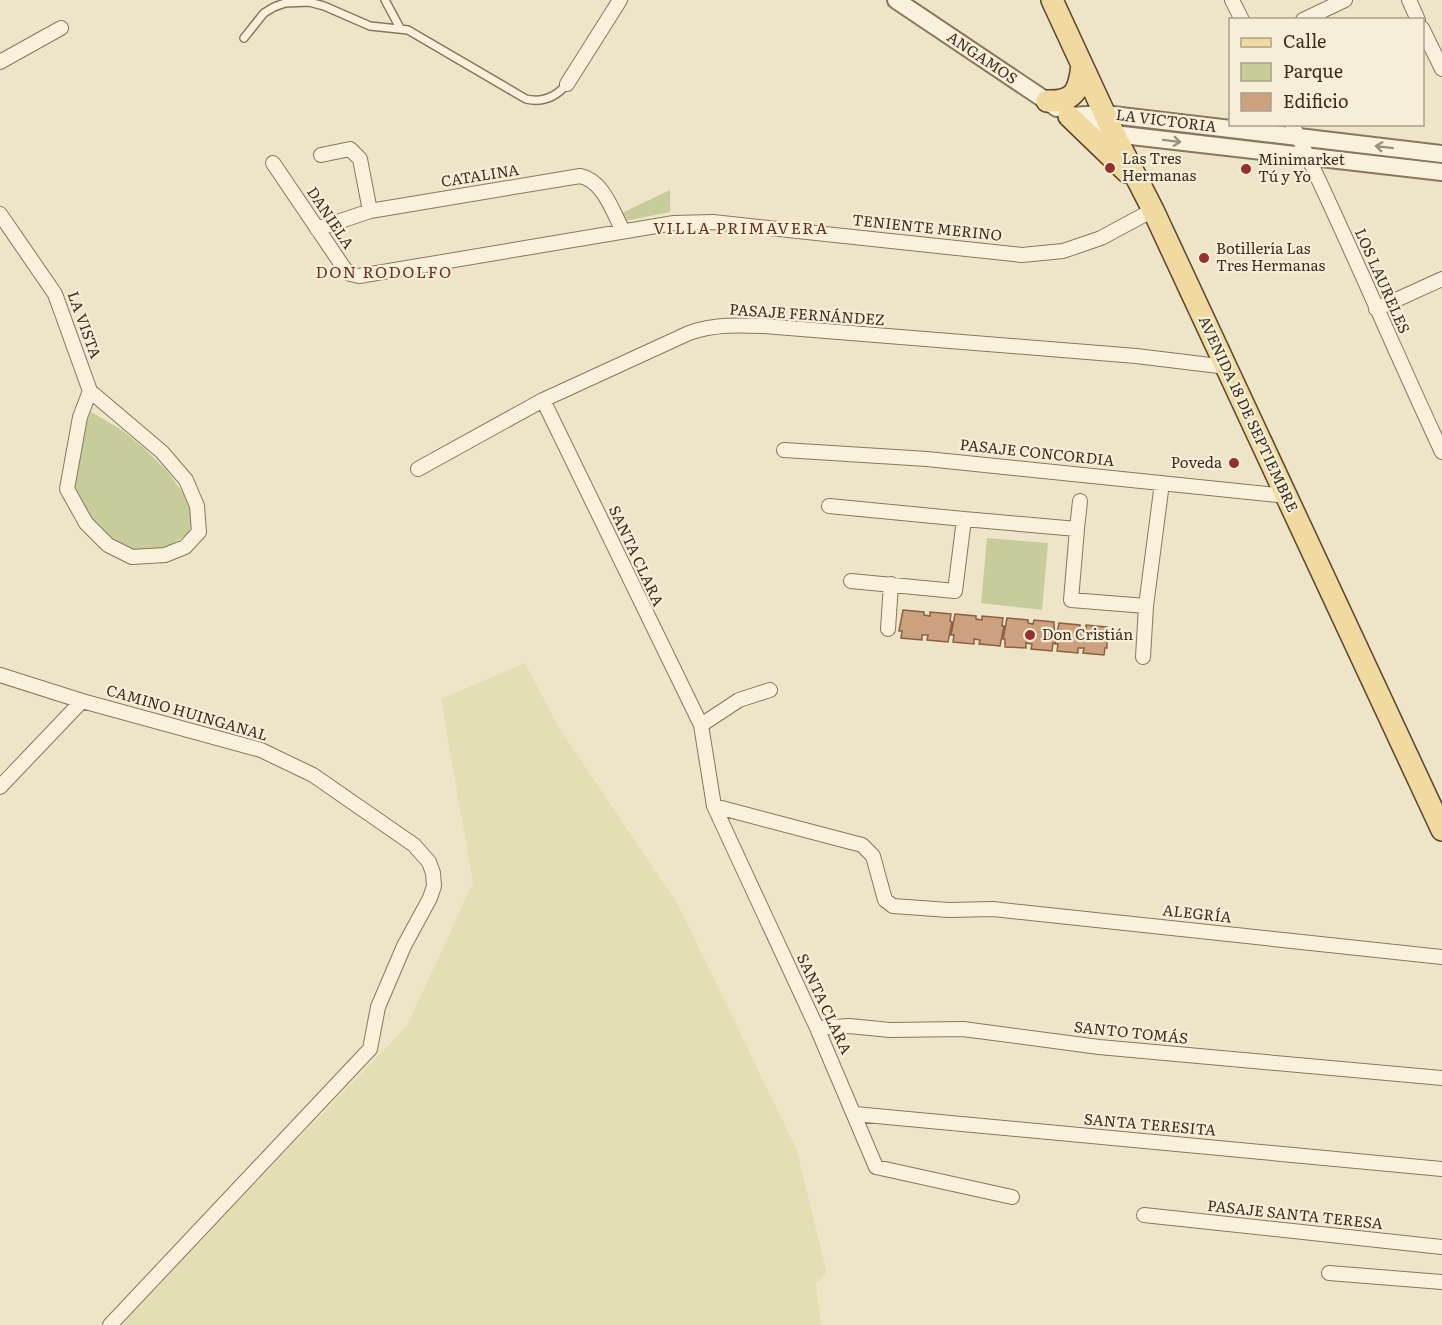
<svg xmlns="http://www.w3.org/2000/svg" width="1442" height="1325" font-family="Literata,serif">
	<rect width="100%" height="100%" fill="#eee4c8"/>
	<!-- farmland -->
	<path fill="#e4deb5" d="M525,663L559,728L677,903L796,1148L827,1273L816,1284L821,1325H119L407,1026L473,883L441,699Z"/>
	<!-- green -->
	<path fill="#c6cd9b" d="M670,190V212L625,221L622,213Z
		M91,412L122,430L144,448L167,471L186,497L194,518L189,533L163,550L136,554L108,542L89,523L72,489L80,433Z
		M987,538L1048,543L1042,610L981,603Z"/>
	<!-- building -->
	<path fill="#cca17e" stroke="#8a6142" stroke-width="1.5" d="M903,610L924,612V615L930,616V612L951,614L950,621L952,622L948,642L927,640L928,635H922V640L901,638L902,631H899Z
		M955,614L976,616V619L982,620V616L1003,618L1002,626H1004L1000,646L979,644L980,640L974,639V644L953,642L954,635H951Z
		M1007,618L1028,620V623L1033,624L1034,620L1054,622L1055,643H1053L1052,651L1031,649L1032,644L1026,643V648L1005,647V639H1003Z
		M1059,623L1080,625V628L1086,629V625L1107,627V648H1105L1104,655L1083,653L1084,648H1078V653L1057,651L1058,644H1055Z"/>
	<g fill="none" stroke-linecap="round" stroke-linejoin="round">
		<!-- service casing -->
		<g stroke="#8a765d" stroke-width="10">
			<path id="service" d="M385,0L400,28
				M244,38L264,13L274,7L285,3L309,2L324,6L370,26L408,30L526,99C543,103 556,97 567,84"/>
		</g>
		<!-- minor casing -->
		<g stroke="#8a765d" stroke-width="16">
			<path id="minor" d="M1232,0L1242,20
				M1409,0L1418,20
				M1303,20L1345,0
				M1422,28L1442,69
				M0,62L61,28
				M567,84L620,0
				M1292,124C1345,232 1391,343 1442,452
				M321,155L350,149L360,159L370,211
				M273,163L344,268L350,274L359,276L674,223L713,222L1022,255L1063,251L1101,238L1153,210
				M0,214L55,294L90,391L162,452L186,480L197,506L199,532L185,547L165,555L132,557L108,545L86,523L67,489L80,417L90,391
				M317,229L370,211L580,176C603,180 613,212 623,231
				M1376,309L1442,279
				M543,400L701,725L714,806L817,1028L876,1167L1012,1197
				M784,450L927,459L1287,496
				M418,469L543,400L689,333C715,324 738,325 764,326L1136,356L1227,367
				M829,506L964,519
				M1077,529L1080,501
				M851,581L955,591L964,519L1077,529L1071,600L1146,606L1162,483
				M888,629L891,584
				M1143,657L1146,606
				M0,675L82,701L261,750L313,775L414,845L429,862L433,873L434,886L430,898L404,946L378,1007L370,1049L110,1325
				M701,725L739,700L770,690
				M0,787L82,701
				M714,806L862,845L873,856L885,900L893,906L949,910L993,909L1442,957
				M817,1028L849,1026L890,1030L963,1029L1099,1047L1442,1078
				M855,1114L1442,1169
				M1144,1215L1442,1247
				M1329,1273L1442,1282"/>
		</g>
		<!-- tertiary casing -->
		<g stroke="#8a765d" stroke-width="20">
			<path id="tertiary" d="M896,0L1057,108
				M1070,116L1104,114L1442,154
				M1079,121L1114,134L1442,172"/>
		</g>
		<!-- primary casing -->
		<g stroke="#594430" stroke-width="24">
			<path id="primary" d="M1052,0L1114,134L1153,210L1442,830
				M1047,101C1075,102 1079,91 1082,65
				M1069,116L1127,172"/>
		</g>
		<!-- service -->
		<use href="#service" stroke="#f9f1db" stroke-width="7"/>
		<!-- minor -->
		<use href="#minor" stroke="#f9f1db" stroke-width="14"/>
		<!-- tertiary -->
		<use href="#tertiary" stroke="#f9f1db" stroke-width="16"/>
		<!-- primary -->
		<use href="#primary" stroke="#f0daa0" stroke-width="21"/>
	</g>
	<!-- one-way arrows -->
	<defs><path id="oneway-shaft" d="M-6 0H5M1.5-3L5.5 0L1.5 3" fill="none" stroke-width="1.6" stroke-linecap="round" stroke-linejoin="round" transform="scale(1.5)"/></defs>
	<g stroke="#9a907e">
		<use href="#oneway-shaft" transform="translate(1172 141) rotate(7)"/>
		<use href="#oneway-shaft" transform="translate(1384 147) rotate(-173)"/>
	</g>
	<!-- markers -->
	<g fill="#992f2d" stroke="#f6eed7" stroke-width="2">
		<circle cx="1110" cy="168" r="6"/>
		<circle cx="1246" cy="169" r="6"/>
		<circle cx="1204" cy="258" r="6"/>
		<circle cx="1234" cy="463" r="6"/>
		<circle cx="1030" cy="635" r="6"/>
	</g>
	<g text-anchor="middle" stroke-width="4.5" stroke-linejoin="round" paint-order="stroke">
		<!-- street labels -->
		<g font-size="15" fill="#3b2e20" stroke="#f6eed7">
			<text transform="translate(982 58) rotate(34)" y="5">ANGAMOS</text>
			<text transform="translate(1166 121) rotate(7)" y="5">LA VICTORIA</text>
			<text transform="translate(480 176) rotate(-9)" y="5">CATALINA</text>
			<text transform="translate(330 218) rotate(56)" y="5">DANIELA</text>
			<text transform="translate(927 228) rotate(6)" y="5">TENIENTE MERINO</text>
			<text transform="translate(1382 281) rotate(66)" y="5">LOS LAURELES</text>
			<text transform="translate(807 315) rotate(4)" y="5">PASAJE FERNÁNDEZ</text>
			<text transform="translate(84 325) rotate(70)" y="5">LA VISTA</text>
			<text transform="translate(1248 414) rotate(65)" y="5">AVENIDA 18 DE SEPTIEMBRE</text>
			<text transform="translate(1037 453) rotate(6)" y="5">PASAJE CONCORDIA</text>
			<text transform="translate(636 556) rotate(65)" y="5">SANTA CLARA</text>
			<text transform="translate(187 713) rotate(16)" y="5">CAMINO HUINGANAL</text>
			<text transform="translate(1197 914) rotate(6)" y="5">ALEGRÍA</text>
			<text transform="translate(824 1004) rotate(65)" y="5">SANTA CLARA</text>
			<text transform="translate(1131 1033) rotate(6)" y="5">SANTO TOMÁS</text>
			<text transform="translate(1150 1125) rotate(5)" y="5">SANTA TERESITA</text>
			<text transform="translate(1295 1215) rotate(6)" y="5">PASAJE SANTA TERESA</text>
		</g>
		<!-- poi labels -->
		<g font-size="15" fill="#3b2e20" stroke="#f6eed7" text-anchor="start">
			<text x="1122" y="164">Las Tres<tspan x="1122" dy="17">Hermanas</tspan></text>
			<text x="1258" y="165">Minimarket<tspan x="1258" dy="17">Tú y Yo</tspan></text>
			<text x="1216" y="254">Botillería Las<tspan x="1216" dy="17">Tres Hermanas</tspan></text>
			<text x="1222" y="468" text-anchor="end">Poveda</text>
			<text x="1042" y="640">Don Cristián</text>
		</g>
		<!-- neighbourhood labels -->
		<g font-size="16" letter-spacing="1.5" fill="#673120" stroke="#f6eed7">
			<text x="741" y="234">VILLA PRIMAVERA</text>
			<text x="384" y="278">DON RODOLFO</text>
		</g>
	</g>
	<!-- legend -->
	<rect x="1229" y="18" width="195" height="108" fill="#f6eed7" stroke="#aba18e" stroke-width="1.5"/>
	<rect x="1241" y="38" width="30" height="9" fill="#f0daa0" stroke="#aba18e" stroke-width="1.5"/>
	<text x="1283" y="48" font-size="18" fill="#3b2e20">Calle</text>
	<rect x="1241" y="63" width="30" height="18" fill="#c6cd9b" stroke="#aba18e" stroke-width="1.5"/>
	<text x="1283" y="78" font-size="18" fill="#3b2e20">Parque</text>
	<rect x="1241" y="93" width="30" height="18" fill="#cca17e" stroke="#aba18e" stroke-width="1.5"/>
	<text x="1283" y="108" font-size="18" fill="#3b2e20">Edificio</text>
</svg>
